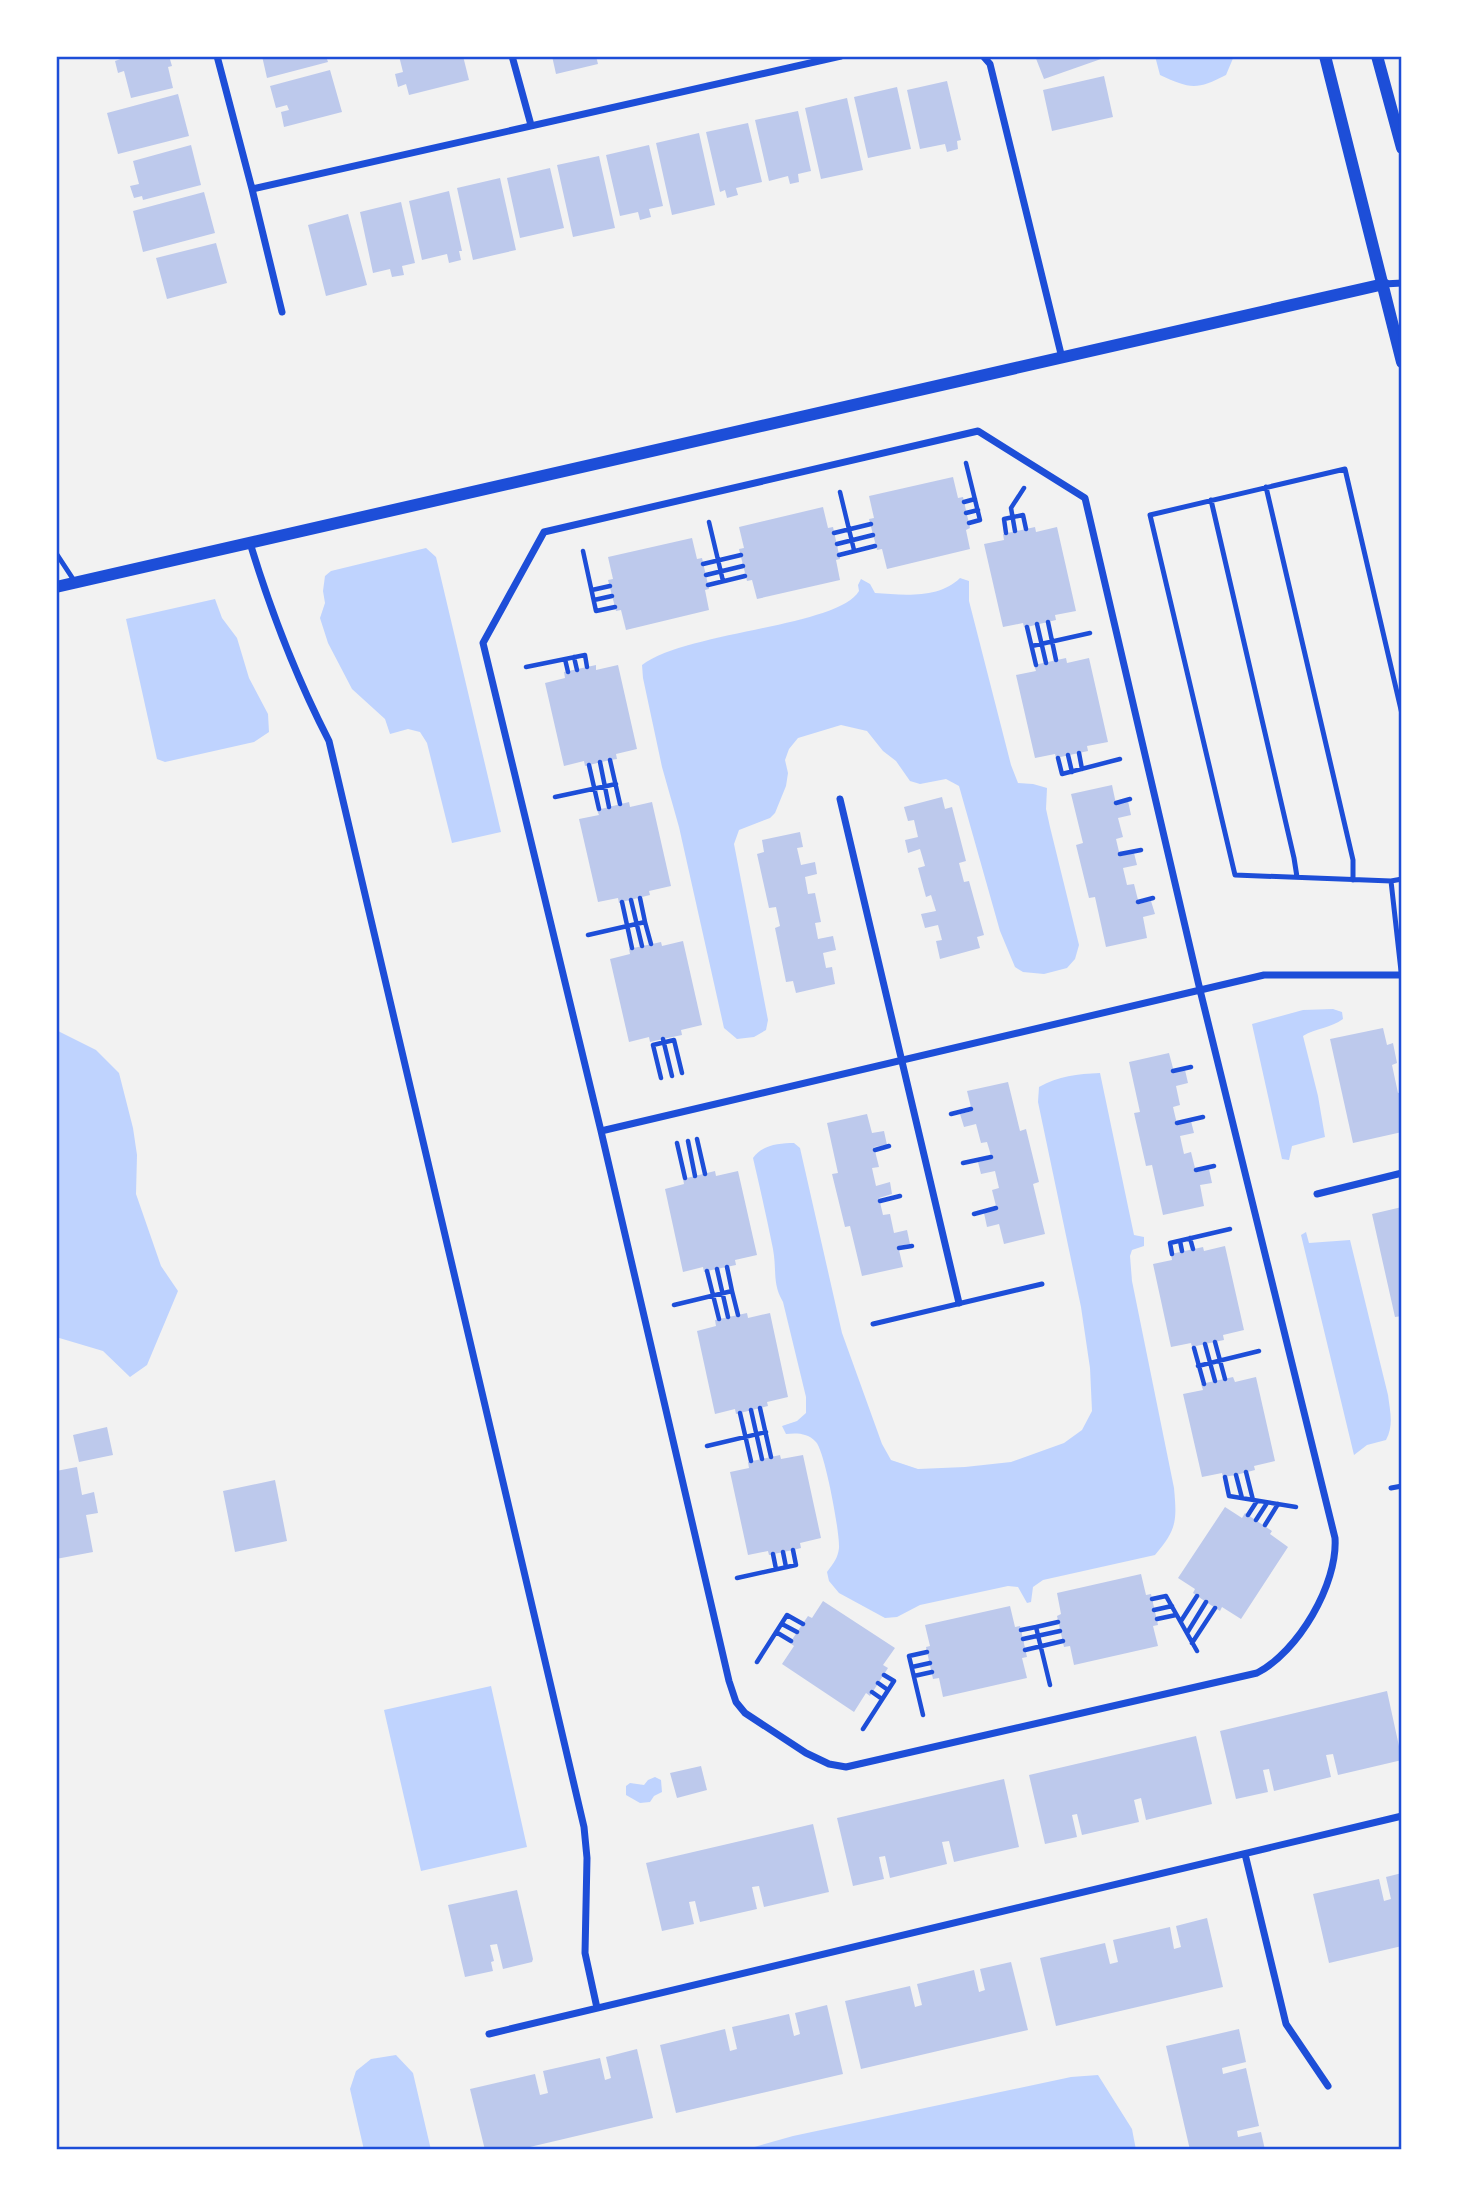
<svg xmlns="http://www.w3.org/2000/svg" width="1458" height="2206" font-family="'DM Sans',sans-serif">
	<rect width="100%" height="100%" fill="#f2f2f2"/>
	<!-- water -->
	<path fill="#bfd3fe" d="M1155,56H1234L1226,75C1197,90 1190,89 1160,75Z
		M426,548L436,557L501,832L452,843L427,743L420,732L408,729L390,734L385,719L352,689L328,643L320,618L325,603L323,591L325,576L331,571Z
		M960,578L969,581V601L1011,765L1018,783L1033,784L1047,788L1046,809L1050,827L1079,945L1075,959L1067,968L1044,974L1023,972L1015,967L1000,931L959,786L946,779L920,784L910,781L896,761L883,751L867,731L841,725L798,738L789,749L785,760L788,773L786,786L775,813L770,818L739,830L734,844L768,1020L766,1030L754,1037L737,1039L724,1028L679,827L662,767L643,678L642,665C688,631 838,627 859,591L858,585L861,579L870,584L875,593C903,595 939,599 960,578Z
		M215,599L222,618L237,638L249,678L268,714L269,732L254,742L165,762L157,759L126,619Z
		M1333,1009L1342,1012L1343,1019C1331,1028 1316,1028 1303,1036L1318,1096L1325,1137L1292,1146L1289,1160L1282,1159L1252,1024L1303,1010Z
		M56,1030L96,1050L119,1073L133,1128L137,1155L136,1194L161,1266L178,1291L147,1365L130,1377L103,1351L56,1337Z
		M1100,1073L1134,1235L1144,1237V1246L1132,1250L1130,1256L1132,1281L1174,1488C1177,1521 1177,1529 1155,1555L1043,1580L1033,1587L1031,1602L1027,1603L1018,1587L1008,1586L920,1605L897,1617L885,1618L839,1593L829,1581L827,1572C833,1564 838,1558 839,1548C840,1533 825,1452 816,1442C808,1433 797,1433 786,1434L782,1426L797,1421L806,1413V1397L783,1302C772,1283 777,1271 773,1249C767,1219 760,1188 753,1158C762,1145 779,1143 794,1143L800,1148L842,1333L882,1444L891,1460L918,1469L965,1467L1011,1462L1064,1443L1082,1430L1092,1411L1090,1368L1081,1307L1038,1102L1039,1087C1059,1076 1077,1074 1100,1073Z
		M1306,1232L1309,1243L1350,1240L1388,1395C1390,1411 1394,1425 1386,1440L1367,1445L1354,1455L1301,1235Z
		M491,1686L527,1847L421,1871L384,1710Z
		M655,1777L661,1780L662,1792L654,1796L650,1802L640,1803L626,1795V1786L630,1783L644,1785L648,1780Z
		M396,2055L413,2073L431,2150H364L350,2089L356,2071L371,2059Z
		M1098,2075L1132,2129L1136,2150H744L793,2136L1071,2077Z"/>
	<!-- building -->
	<path fill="#bdc9ec" d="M129,56H169L172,66L168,67L173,88L131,98L124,71L118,73L115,61Z
		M262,56H326L328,62L267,78Z
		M399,56H463L469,80L409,95L406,84L398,87L395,74L403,72Z
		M552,56H596L598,64L556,74Z
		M1035,56H1100L1101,59L1044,79Z
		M330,70L342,112L284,127L281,112L289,110L287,105L276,108L270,86Z
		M1104,76L1113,117L1052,131L1043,90Z
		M947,81L961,140L957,141L958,149L947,152L945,144L920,149L907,90Z
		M897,87L911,149L868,158L854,97Z
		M178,94L189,136L118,154L107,113Z
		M847,98L863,170L821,179L805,108Z
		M798,111L811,171L798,174L799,182L790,184L788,176L769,181L755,120Z
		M748,123L762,182L736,188L738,195L727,198L725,190L720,192L706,132Z
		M699,133L715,205L672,215L656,143Z
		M191,145L201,185L143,200L142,196L134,198L130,186L139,184L133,161Z
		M649,145L663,206L649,209L651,217L640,220L638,212L620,216L606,155Z
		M599,156L615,228L573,237L557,165Z
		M550,168L564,228L520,238L507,178Z
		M500,178L516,250L473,260L457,188Z
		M449,191L462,251H459L461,260L449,263L447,254L422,260L409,201Z
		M204,192L215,233L143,252L133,211Z
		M401,202L415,263L402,266L404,275L392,277L390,269L373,273L360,212Z
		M348,214L367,285L326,296L308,225Z
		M216,243L227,283L167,299L156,258Z
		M953,477L958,498L963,497L970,528L966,530L970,549L887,569L882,549L877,550L869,519L874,518L869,496Z
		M823,507L828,528L833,527L840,559L836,560L840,580L757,599L752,580L747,581L739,549L744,548L739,527Z
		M1035,527L1036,532L1057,527L1076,611L1055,615L1056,620L1027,627H1024L1023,623L1003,627L984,544L1004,540L1003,534Z
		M692,538L697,559L702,558L709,589L705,590L709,610L626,630L621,610L616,611L608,580L613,579L608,557Z
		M1066,658L1067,663L1089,658L1108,742L1087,746L1088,751L1056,758L1055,754L1035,758L1016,675L1036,671L1034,665Z
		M596,665V670L618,665L637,749L616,754L617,759L610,760L585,766L584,761L564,766L545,683L565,678L564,672Z
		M1112,785L1116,804L1128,801L1131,815L1118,818L1123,837L1116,839L1120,856L1134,853L1137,865L1123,868L1127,885L1134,884L1139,904L1151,901L1155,914L1143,917L1147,938L1106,947L1095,897L1089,898L1076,845L1083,843L1071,794Z
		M942,797L945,809L952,807L966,861L959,863L964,882L969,881L984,935L977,937L980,948L940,959L936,941L942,940L938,925L925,928L921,914L936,911L931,895L926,897L918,868L925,866L920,849L908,853L905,840L918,837L914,820L908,821L904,807Z
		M629,802L630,807L652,802L671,886L649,891L650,895L622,902L619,903L618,898L598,902L579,819L599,815L597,810Z
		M800,832L803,847L797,848L801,865L815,862L817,874L805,877L808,894L815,893L821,922L815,923L818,939L833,936L836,950L823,953L826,968L832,967L835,984L796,993L793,981L786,982L775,928L780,926L776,907L769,908L757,854L764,852L762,840Z
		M683,941L702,1025L681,1030L682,1035L663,1039L650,1042L649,1037L629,1042L610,959L630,954L629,949L661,942L662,946Z
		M1383,1028L1387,1045L1393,1043L1397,1063L1392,1065L1398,1093L1402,1092V1132L1353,1143L1330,1039Z
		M1169,1053L1174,1072L1185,1070L1188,1083L1176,1086L1180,1105L1173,1107L1177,1124L1191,1121L1194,1133L1180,1136L1184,1154L1191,1152L1196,1172L1209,1169L1212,1183L1200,1185L1204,1206L1163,1215L1152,1165L1146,1166L1134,1113L1140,1112L1129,1062Z
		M1008,1082L1020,1131L1026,1129L1039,1182L1033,1184L1045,1234L1004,1244L999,1224L987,1227L984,1213L997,1210L992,1190L999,1188L995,1171L981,1174L978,1162L992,1159L987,1142L981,1143L976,1124L964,1127L960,1114L972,1111L967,1091Z
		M867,1114L872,1133L884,1131L887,1145L874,1147L879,1167L872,1168L876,1186L890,1182L892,1194L879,1198L883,1215L890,1214L894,1233L907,1230L910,1244L898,1246L903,1267L862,1276L850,1226L845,1227L832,1174L838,1173L827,1123Z
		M715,1171L716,1176L738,1171L757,1255L735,1260L736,1265L707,1271L704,1272L703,1267L683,1272L665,1189L684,1184L683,1179Z
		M1402,1207V1316L1395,1317L1372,1214Z
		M1225,1246L1244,1330L1223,1335L1224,1340L1205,1344L1192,1347L1191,1343L1171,1347L1153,1264L1172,1260L1171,1254L1203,1247L1204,1251Z
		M747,1313L748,1318L770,1313L788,1397L767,1402L768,1406L736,1414L735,1409L715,1414L697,1331L716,1326L715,1320Z
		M1233,1377L1235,1382L1256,1377L1275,1461L1254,1466L1255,1470L1236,1475L1223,1477L1222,1473L1202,1477L1183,1394L1203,1390L1201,1384Z
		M107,1427L113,1455L79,1462L73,1435Z
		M780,1455L781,1459L803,1455L821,1538L800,1543L801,1548L793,1550L769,1555L768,1551L748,1555L730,1472L749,1468L748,1462Z
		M77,1467L82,1495L94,1492L98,1513L86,1515L93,1552L56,1559V1471Z
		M275,1480L287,1541L235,1552L223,1491Z
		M1225,1507L1242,1518L1245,1513L1272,1531L1270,1534L1288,1547L1241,1619L1222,1607L1220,1611L1206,1602L1193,1593L1195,1589L1178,1578Z
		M1141,1574L1146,1595L1151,1594L1158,1625L1153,1626L1158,1646L1074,1665L1070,1646L1064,1647L1057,1616L1061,1614L1057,1593Z
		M823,1601L895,1648L883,1665L888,1668L870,1696L866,1693L854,1712L782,1664L794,1646L790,1643L797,1632L808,1616L812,1618Z
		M1010,1606L1015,1627L1020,1626L1021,1630L1027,1657L1022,1658L1027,1678L943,1697L939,1678L933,1679L926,1647L930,1646L925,1625Z
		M1387,1691L1402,1760L1338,1775L1333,1754L1326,1755L1331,1777L1274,1791L1269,1769L1263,1770L1268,1792L1236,1799L1220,1731Z
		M1196,1736L1212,1804L1146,1820L1141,1798L1134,1800L1139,1822L1082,1835L1077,1814L1072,1815L1077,1837L1045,1844L1029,1775Z
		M701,1766L707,1790L677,1798L670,1773Z
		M1004,1779L1019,1847L954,1862L949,1841L942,1842L947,1864L890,1878L885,1856L879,1857L884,1879L853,1886L837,1818Z
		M813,1824L829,1892L764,1907L759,1886L752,1887L757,1909L700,1922L695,1901L689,1902L694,1924L662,1931L646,1863Z
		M1402,1873V1946L1329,1963L1313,1894L1379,1879L1384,1901L1391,1899L1386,1877Z
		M517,1890L533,1959L532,1962L503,1969L497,1944L490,1945L494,1961L491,1962L493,1971L465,1977L448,1905Z
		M1207,1918L1223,1987L1056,2026L1040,1958L1105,1943L1110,1964L1118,1962L1113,1940L1170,1927L1174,1949L1181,1947L1176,1926Z
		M1011,1962L1028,2030L861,2069L845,2001L910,1986L915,2007L922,2005L917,1984L974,1970L979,1992L985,1990L980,1969Z
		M827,2005L843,2074L676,2113L660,2045L725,2029L730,2051L737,2049L732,2027L789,2014L794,2036L800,2034L795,2013Z
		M1239,2029L1246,2062L1222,2068L1223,2074L1246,2068L1259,2126L1237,2131L1238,2137L1261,2132L1265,2150H1190L1166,2046Z
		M637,2049L653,2118L517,2150H485L470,2089L535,2074L540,2095L548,2093L543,2071L600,2058L605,2080L611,2078L606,2057Z"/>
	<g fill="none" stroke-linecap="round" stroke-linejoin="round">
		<!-- path -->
		<path stroke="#1d4ed8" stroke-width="4.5" d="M966,463L980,520L969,523
			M840,492L854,550
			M964,502L975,499
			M966,513L978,510
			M709,522L723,581
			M1015,531L1011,508L1024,488
			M834,533L871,524
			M1006,533L1004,519L1023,515L1026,529
			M837,544L873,535
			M583,551L596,611L615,607
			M839,555L875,546
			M703,564L741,555
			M706,575L743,566
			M708,585L745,576
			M592,590L610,586
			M594,600L612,596
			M1048,622L1056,660
			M1037,624L1046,663
			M1027,627L1036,665
			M1032,646L1090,633
			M574,657L577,670
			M565,659L568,672
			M526,667L585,655L587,667
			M1079,753L1082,769
			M1068,755L1072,772
			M1058,758L1062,774L1120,759
			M610,760L620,804
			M600,762L609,807
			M589,765L599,809
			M555,797L616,784
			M1116,803L1130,799
			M1120,854L1141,850
			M631,900L642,946
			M622,902L632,948
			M1138,902L1153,898
			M645,922L651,944
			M588,935L645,922L640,898
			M663,1039L672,1076
			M1173,1071L1191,1067
			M661,1078L653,1045L674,1040L682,1073
			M951,1114L971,1109
			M1177,1123L1203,1117
			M697,1139L705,1174
			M688,1141L695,1176
			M677,1143L685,1178
			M875,1150L889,1146
			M963,1163L991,1157
			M1196,1170L1214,1166
			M880,1201L900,1196
			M974,1214L996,1208
			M1190,1238L1193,1249
			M1180,1241L1182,1251
			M899,1248L912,1246
			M1172,1254L1170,1243L1230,1229
			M717,1269L728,1317
			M707,1271L719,1319
			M732,1291L738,1315
			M674,1305L732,1291L727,1267
			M1215,1342L1225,1379
			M1205,1344L1215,1381
			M1194,1348L1204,1384
			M1198,1366L1259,1351
			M760,1408L771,1457
			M751,1410L762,1459
			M740,1413L751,1461
			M707,1446L766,1432
			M1246,1472L1253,1500
			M1236,1475L1242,1498
			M1225,1477L1229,1496L1296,1507
			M1248,1515L1257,1501
			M1256,1520L1267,1503
			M1265,1525L1278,1504
			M783,1552L786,1567
			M773,1554L776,1569
			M737,1578L796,1565L793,1550
			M1152,1599L1166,1596L1197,1651
			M1154,1610L1172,1606
			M1157,1619L1176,1615
			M1181,1621L1197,1596
			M782,1624L797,1632
			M1036,1627L1058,1622
			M1021,1630L1036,1627L1050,1685
			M776,1632L791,1641
			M1187,1633L1206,1602
			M1023,1639L1060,1631
			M1192,1643L1215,1608
			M1025,1650L1063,1641
			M757,1662L787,1615L803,1624
			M912,1667L930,1663
			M914,1676L932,1672
			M878,1683L888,1690
			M872,1692L882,1699
			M923,1715L909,1656L927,1652
			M863,1729L894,1681L884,1675"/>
		<!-- service -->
		<path stroke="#1d4ed8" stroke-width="5" d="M1266,487L1353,860V880
			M1211,500L1294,858L1297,877
			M56,553L75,582
			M1402,714L1345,469L1150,515L1235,875L1391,881L1402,879
			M1391,881L1402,980
			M873,1324L1042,1284
			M1391,1488L1402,1486"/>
		<!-- minor -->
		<path stroke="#1d4ed8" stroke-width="7" d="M217,56L252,189L282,312
			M512,56L531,125
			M983,56L990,64L1062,358
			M252,189L841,56
			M1384,284L1402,283
			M978,431L1085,498L1200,990L1335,1538C1338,1584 1298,1652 1257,1673L846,1767L829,1764L806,1753L745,1713L736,1702L729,1681L601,1131L483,643L544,532Z
			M250,543C271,612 296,677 329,741L584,1827L587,1858L585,1953L597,2008
			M840,799L959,1303
			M601,1131L1264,975H1402
			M1317,1194L1402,1173
			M1245,1854L1286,2024L1328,2086
			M489,2034L1402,1816"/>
		<!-- tertiary -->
		<path stroke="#1d4ed8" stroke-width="12" d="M1325,56L1402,362
			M1377,56L1402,148
			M56,587L1384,284"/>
	</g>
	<!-- border -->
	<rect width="1458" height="2206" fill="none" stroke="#ffffff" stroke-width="116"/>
	<rect x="58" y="58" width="1342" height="2090" fill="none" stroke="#1d4ed8" stroke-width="2.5"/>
</svg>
